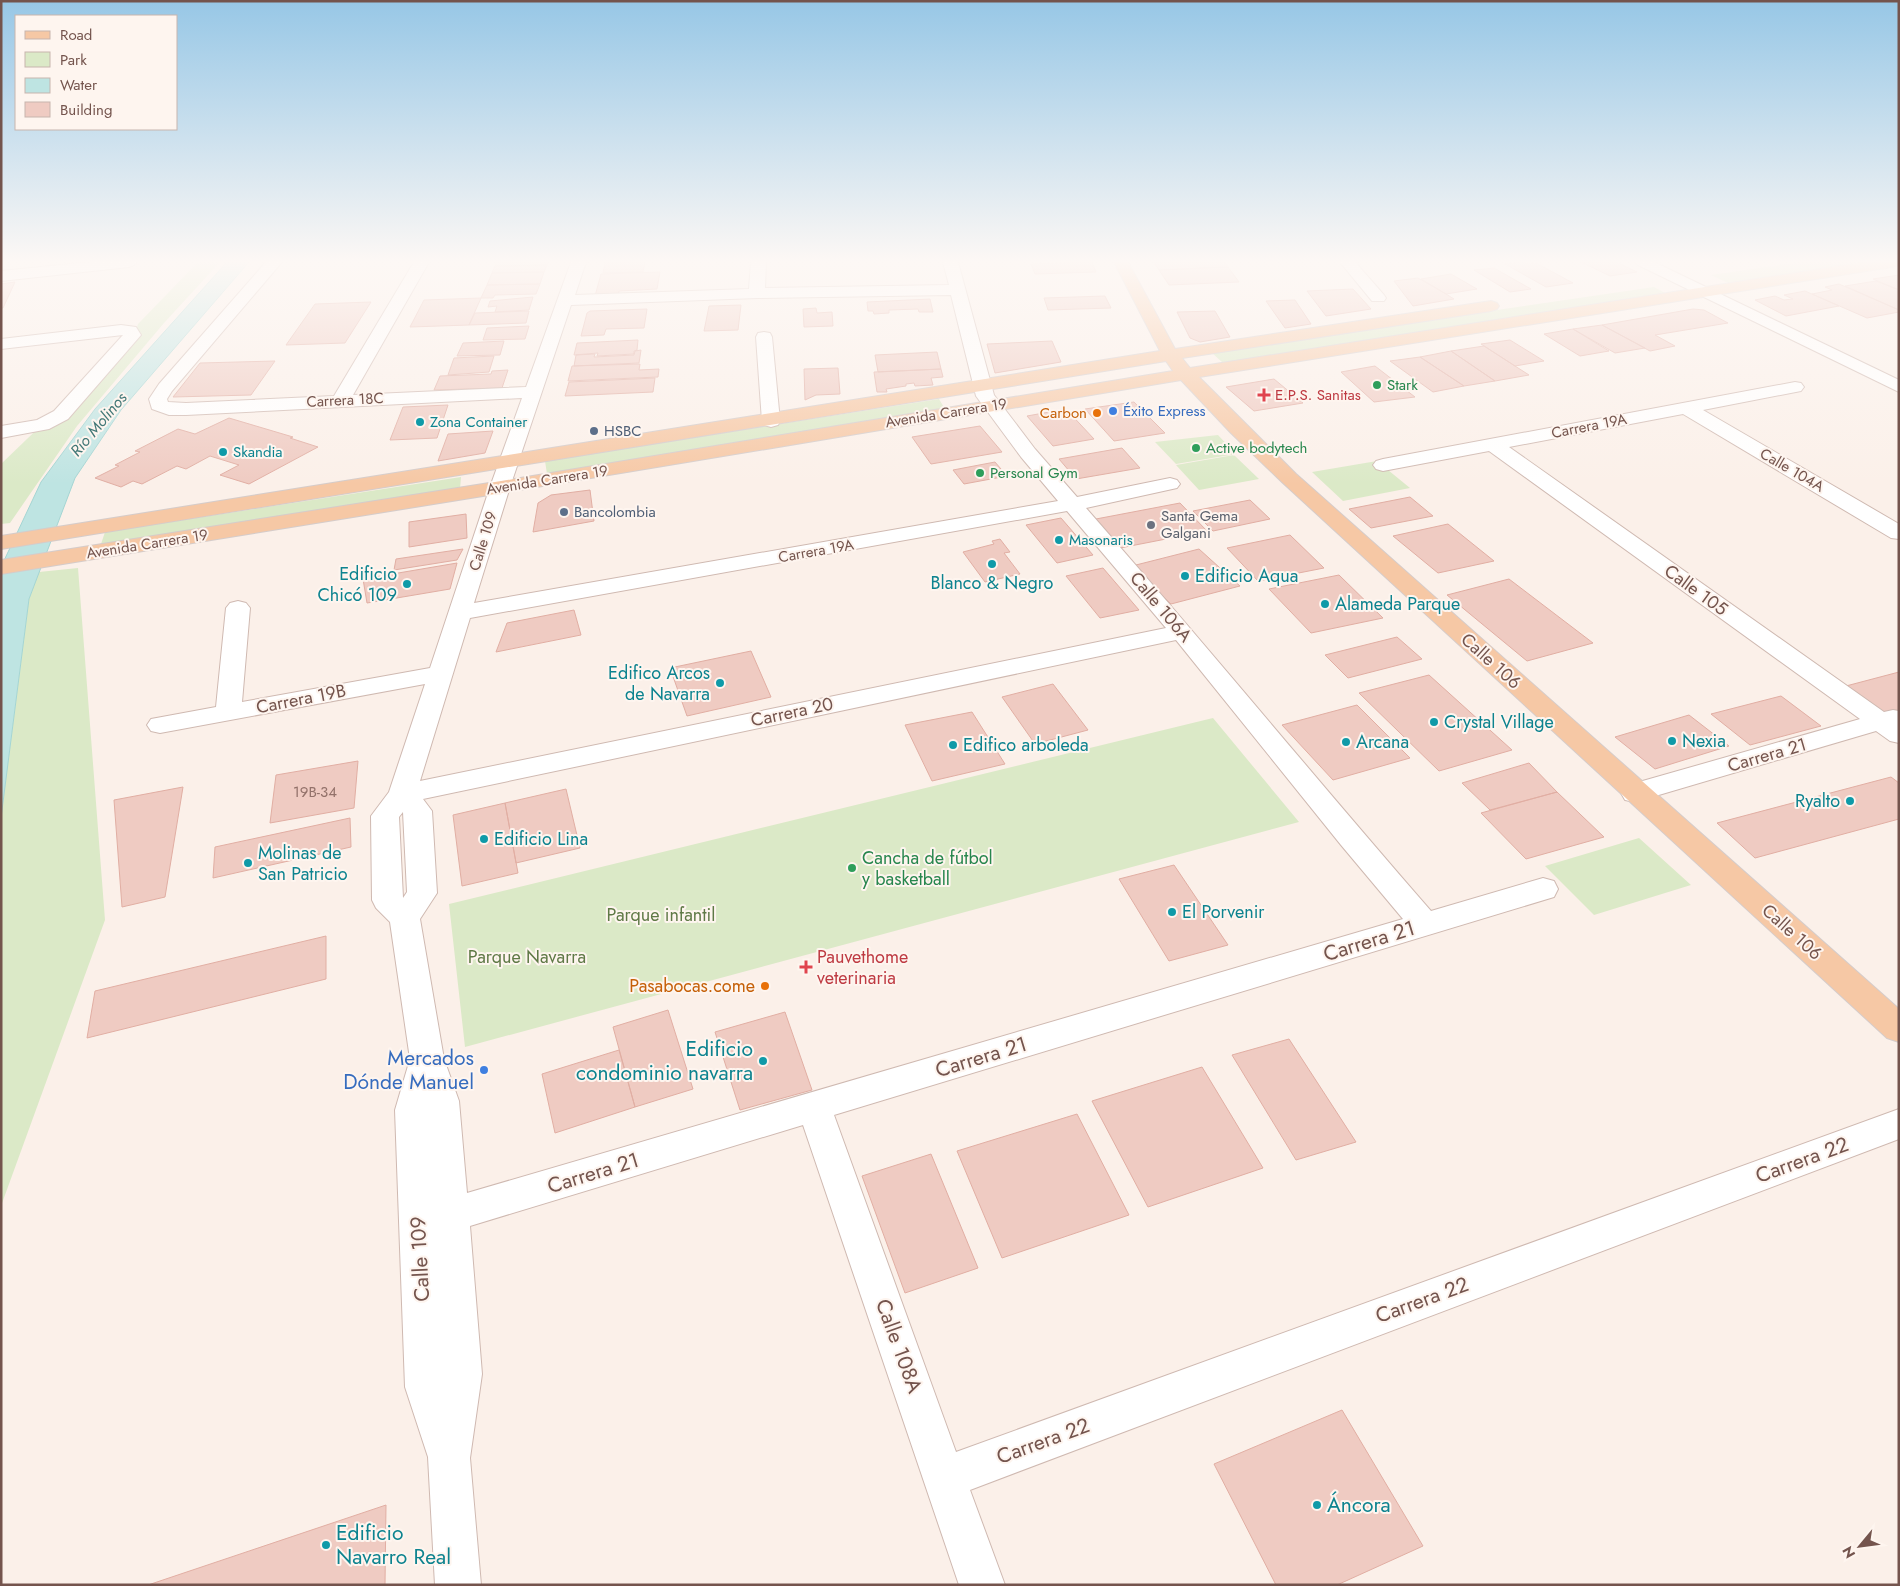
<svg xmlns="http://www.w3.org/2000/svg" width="1900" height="1586" font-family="Jost,sans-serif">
	<rect width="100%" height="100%" fill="#fbf0e9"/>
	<!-- green -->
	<path fill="#dbe9c7" d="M198,262H220L164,323L77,426L10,523L1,524V464L134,336L138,324Z
		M1800,262H1866L1730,284L1711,275Z
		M1654,287L1667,294L1223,363L1211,352Z
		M939,399L945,409L547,474L545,461Z
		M1218,435L1236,454L1176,464L1155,442Z
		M1234,455L1259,479L1199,490L1176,465Z
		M1377,461L1410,488L1343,501L1312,472Z
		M461,477L460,489L100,547L105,532Z
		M78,568L105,920L1,1206V818L29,599L39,572Z
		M1213,718L1299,822L465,1047L449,904Z
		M1639,838L1691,885L1594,915L1545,866Z"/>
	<!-- water -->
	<path fill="#bee4e2" stroke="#a4d5d3" d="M227,262H249L121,410L75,478L29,599L1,818V567L41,482L95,409Z"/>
	<!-- building -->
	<path fill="#efcbc2" stroke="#e1aea3" d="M497,262H548L547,265L495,266Z
		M645,262L643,272L603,273L605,263Z
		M1092,262L1096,272L1035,274L1031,264Z
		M1154,262H1224L1228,267L1159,270Z
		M1523,262L1528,264L1536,263L1573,283L1546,287L1505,264Z
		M1581,262H1616L1637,272L1610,276Z
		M547,265L544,272L492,273L495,266Z
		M1228,267L1239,282L1169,285L1159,270Z
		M1494,268L1531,289L1510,292L1474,270Z
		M544,272L540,284L487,285L492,273Z
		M660,272L657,289L619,291L618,295L595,296L601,274Z
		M1451,274L1477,289L1446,294L1421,279Z
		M1899,275V290L1873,279Z
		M1418,278L1446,294L1454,299L1413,306L1394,281Z
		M1876,281L1899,290V310L1845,286Z
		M15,282L3,308H1V284Z
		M540,284L536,294L495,295L493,298H481L487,285Z
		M1839,284L1899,310V312L1867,318L1812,294L1832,290L1825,287Z
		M1353,289L1371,309L1326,316L1307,291Z
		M1805,291L1839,306L1786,316L1755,300L1775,296L1784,300L1793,299L1784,295Z
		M1105,296L1111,308L1048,310L1044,298Z
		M533,297L529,310L495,312L497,306L488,307L490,301Z
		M481,298L469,325L410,327L424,300Z
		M930,299L933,312H919L918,309L889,310V313L874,314L873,311H868L867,302Z
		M1295,300L1311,324L1285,328L1266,301Z
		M371,302L345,343L286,345L315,304Z
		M741,305L738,330L704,331L709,306Z
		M816,308L817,313L832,312L833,326L804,327L803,309Z
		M647,309L644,328L606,329L604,335L581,336L587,313L590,311Z
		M1693,309L1704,310L1728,323L1655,335L1675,346L1650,351L1602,325Z
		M529,311L526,323L469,325L475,313Z
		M1215,311L1230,337L1200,342L1190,338L1177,312Z
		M1602,325L1645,348L1615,353L1573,329Z
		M529,326L525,339L483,340L487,328Z
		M1573,329L1609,351L1580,356L1544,334Z
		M638,340L637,350L634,351V354L597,356L598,353L574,355L577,343Z
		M1510,340L1544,361L1515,366L1481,344Z
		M504,341L500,355L457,356L463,343Z
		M1052,341L1061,362L995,373L987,344Z
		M1484,346L1515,366L1529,375L1495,381L1451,351Z
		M641,350L639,363L574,366L576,355L595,354L594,357L634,355L635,351Z
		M1451,351L1495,381L1464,386L1420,357Z
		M937,352L941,369L878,372L875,355Z
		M494,356L489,372L448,375L454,358Z
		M1420,357L1464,386L1433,392L1390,361Z
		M275,361L251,395L173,397L200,363Z
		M640,364L639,370L659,369L658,377L568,381L572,366Z
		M1375,366L1415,397L1374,402L1341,372Z
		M838,368L840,394L816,395L805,400L804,369Z
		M941,369L943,377L931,378L933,385L915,386L914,383L906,384V386L886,389L887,392H877L874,372Z
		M508,370L502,388L434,390L440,376L491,374L492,371Z
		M655,378L653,392L565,396L569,382Z
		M1274,379L1303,403L1254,411L1226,387Z
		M1134,402L1165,433L1114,441L1085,409Z
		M448,405L437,438L390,440L403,407Z
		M1066,409L1094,439L1053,446L1027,416Z
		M229,418L293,437L290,438L318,447L249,484L220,475L239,465L210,456L186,469L177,466L142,484L133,481L121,487L95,478L119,466L115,465L140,452L135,451L178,429L195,434Z
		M980,426L1002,452L931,464L912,437Z
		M493,431L485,453L438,461L448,434Z
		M1122,448L1140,468L1076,479L1059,459Z
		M995,462L1007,476L964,484L953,470Z
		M590,490L594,521L533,532L538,503L551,495Z
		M1410,497L1433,516L1371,528L1349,509Z
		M1250,500L1270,519L1213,531L1193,511Z
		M1180,503L1207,531L1120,548L1096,519Z
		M466,514L467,538L409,547V522Z
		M1061,518L1093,555L1057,563L1026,525Z
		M1448,524L1494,561L1438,573L1393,536Z
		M1290,535L1324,568L1258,581L1227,548Z
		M1000,539L1010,552L1004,553L1020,574L985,582L963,552L994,544L992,541Z
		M463,549L457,560L394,570L396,559Z
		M1199,549L1240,586L1171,604L1132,566Z
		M457,563L450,589L367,603L363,579Z
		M1103,568L1139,610L1100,618L1066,576Z
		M1339,575L1383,618L1311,633L1269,589Z
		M1509,579L1593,643L1527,661L1447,595Z
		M574,610L581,635L496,652L507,623Z
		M1397,637L1422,659L1348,678L1325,655Z
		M751,651L771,697L687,716L670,668Z
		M1899,672V711L1886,714L1846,686Z
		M1429,675L1512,750L1439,771L1359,693Z
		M1053,684L1088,730L1035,744L1002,697Z
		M1781,696L1821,726L1750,745L1711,714Z
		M1357,705L1410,758L1333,780L1282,725Z
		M972,712L1005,764L932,781L905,725Z
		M1689,715L1729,746L1655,769L1615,737Z
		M358,761L354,808L270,823L276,775Z
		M1529,763L1557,792L1490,810L1462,783Z
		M1891,777L1899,783V819L1755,858L1717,823Z
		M183,787L165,897L122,907L114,800Z
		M566,789L580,848L516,863L505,803Z
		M1557,792L1604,837L1526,859L1481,813Z
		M505,803L518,873L462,886L453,815Z
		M350,818L351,847L213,878L215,847Z
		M1174,865L1228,945L1169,961L1119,879Z
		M326,936V979L87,1038L95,991Z
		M668,1010L693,1089L635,1107L613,1027Z
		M785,1012L812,1090L740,1110L715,1032Z
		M1289,1039L1356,1142L1296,1160L1232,1055Z
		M619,1050L635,1107L555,1133L542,1074Z
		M1202,1067L1263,1168L1148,1207L1092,1101Z
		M1077,1114L1129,1215L1002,1258L957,1151Z
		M931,1154L978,1268L905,1293L862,1176Z
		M1342,1410L1423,1546L1337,1585H1276L1214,1464Z
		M386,1505L385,1585H148Z"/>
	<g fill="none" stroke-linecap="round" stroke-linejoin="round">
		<!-- minor casing -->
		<g stroke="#cfb9b1" stroke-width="2">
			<path id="minor" d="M90,262H137L134,265L129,267L1,281V271Z
				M266,262H282L172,391L167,399L168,402L186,403L334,396L414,262H429L353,395L526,387L571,262H586L575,295L749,289L751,262H766L765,288L949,285L943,262H958L994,395L1035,449L1077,497L1170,478L1177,480L1180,484L1177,488L1086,508C1203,641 1315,778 1431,911L1543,878L1554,881L1558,889L1554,897L834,1115L956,1452L1899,1109V1139L970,1490L1005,1585H959L803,1125L470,1226L482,1374L470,1458L481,1585H435L428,1457L405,1387L395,1110L410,1059L390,922L376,908L372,900L371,816L389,792L425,684L160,733L151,731L147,725L151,719L216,707L226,608L230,603L238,601L246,603L250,608L242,702L430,668L490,487L522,398L186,415H169L152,409L149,399L159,384ZM951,295L976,396L1021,457L1058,501L474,603L510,487L571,305L757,298ZM1067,511L1166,628L420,781L470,618ZM1176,640L1341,845L1403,919L467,1193L459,1101L444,1059L420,919L437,893L432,811L423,799ZM403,812L407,892L403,898L399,817Z
				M1340,262H1355L1384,295L1386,298L1384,301H1372Z
				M1635,262H1654L1899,380V392L1638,265Z
				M121,325L136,327L141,335L68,419L49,429L1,438V426L37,420L54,411L123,335L1,349V339Z
				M764,332L770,333L772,337L780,421L778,425L771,427L764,425L762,421L756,337L758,333Z
				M1795,382L1801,383L1804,387L1801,391L1703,410L1899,524V539L1891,538L1683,414L1509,447L1884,712L1893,710L1899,711V743L1890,741L1876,731L1635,802L1625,800L1621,793L1625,786L1860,719L1489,451L1383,471L1376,469L1373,465L1376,461L1383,459Z"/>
		</g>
		<!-- major casing -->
		<g stroke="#d5ccca" stroke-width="2">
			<path id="major" d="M1114,262H1128L1175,349L1491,301L1497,303L1499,306L1497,309L1491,311L1182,358L1190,368L1865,262H1899L1897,265L1892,267L1199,377L1296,474L1899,1009V1042L1887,1038L1282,482L1231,433L1181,380L483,496L1,574V560L483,484L1173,371L1166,361L1,549V536L1160,351Z"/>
		</g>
		<!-- minor -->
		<use href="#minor" fill="#fff" fill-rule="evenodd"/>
		<!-- major -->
		<use href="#major" fill="#f6c8a5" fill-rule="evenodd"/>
	</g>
	<!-- sky -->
	<linearGradient id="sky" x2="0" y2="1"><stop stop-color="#97c7e6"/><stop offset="0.54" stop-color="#fdf8f5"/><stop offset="1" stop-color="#fdf8f5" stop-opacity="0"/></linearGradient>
	<rect width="1900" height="484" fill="url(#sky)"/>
	<!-- markers -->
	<g fill="#2e9e5b" stroke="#fef5ef" stroke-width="2">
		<circle cx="1377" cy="385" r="5"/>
		<circle cx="1196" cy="448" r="5"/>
		<circle cx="980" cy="473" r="5"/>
		<circle cx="852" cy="868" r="5"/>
	</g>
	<g fill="#e0444e" stroke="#fef5ef" stroke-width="2">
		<path d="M1261.5 387.5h5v5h5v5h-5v5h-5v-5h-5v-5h5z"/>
		<path d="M803.5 959.5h5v5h5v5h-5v5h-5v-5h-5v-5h5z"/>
	</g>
	<g fill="#3f7fe0" stroke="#fef5ef" stroke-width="2">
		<circle cx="1113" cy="411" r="5"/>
		<circle cx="484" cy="1070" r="5"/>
	</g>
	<g fill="#e8710a" stroke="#fef5ef" stroke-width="2">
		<circle cx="1097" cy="413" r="5"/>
		<circle cx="765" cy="986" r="5"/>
	</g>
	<g fill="#0f9aa8" stroke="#fef5ef" stroke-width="2">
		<circle cx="420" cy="422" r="5"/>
		<circle cx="223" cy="452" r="5"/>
		<circle cx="1059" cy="540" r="5"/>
		<circle cx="992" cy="564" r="5"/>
		<circle cx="1185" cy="576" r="5"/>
		<circle cx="407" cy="584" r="5"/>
		<circle cx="1325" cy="604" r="5"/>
		<circle cx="720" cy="683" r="5"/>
		<circle cx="1434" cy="722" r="5"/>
		<circle cx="1672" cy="741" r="5"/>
		<circle cx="1346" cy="742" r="5"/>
		<circle cx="953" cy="745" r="5"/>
		<circle cx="1850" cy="801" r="5"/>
		<circle cx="484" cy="839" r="5"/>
		<circle cx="248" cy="863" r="5"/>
		<circle cx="1172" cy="912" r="5"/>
		<circle cx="763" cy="1061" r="5"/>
		<circle cx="1317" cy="1505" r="5"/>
		<circle cx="326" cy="1545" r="5"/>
	</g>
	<g fill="#5c6f8a" stroke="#fef5ef" stroke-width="2">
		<circle cx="594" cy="431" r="5"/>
		<circle cx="564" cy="512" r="5"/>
	</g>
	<circle fill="#6b7280" stroke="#fef5ef" stroke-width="2" cx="1151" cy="525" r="5"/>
	<g text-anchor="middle" stroke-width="4" stroke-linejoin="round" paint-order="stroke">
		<!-- far-leisure labels -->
		<g font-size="15" fill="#27864d" stroke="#fef5ef" text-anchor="start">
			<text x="1387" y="390">Stark</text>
			<text x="1206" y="453">Active bodytech</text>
			<text x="990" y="478">Personal Gym</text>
		</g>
		<!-- far-health labels -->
		<g font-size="15" fill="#be3a42" stroke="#fef5ef" text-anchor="start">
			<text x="1275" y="400">E.P.S. Sanitas</text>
		</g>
		<!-- far-street labels -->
		<g font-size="15" fill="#74544d" stroke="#fef5ef">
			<text transform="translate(345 400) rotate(-3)" y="5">Carrera 18C</text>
			<text transform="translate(946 413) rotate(-9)" y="5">Avenida Carrera 19</text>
			<text transform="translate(1589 426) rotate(-11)" y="5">Carrera 19A</text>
			<text transform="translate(1792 470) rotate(30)" y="5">Calle 104A</text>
			<text transform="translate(547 480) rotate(-9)" y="5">Avenida Carrera 19</text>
			<text transform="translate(483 541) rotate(-73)" y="5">Calle 109</text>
			<text transform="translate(147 544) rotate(-9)" y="5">Avenida Carrera 19</text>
			<text transform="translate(816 551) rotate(-10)" y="5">Carrera 19A</text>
		</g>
		<!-- far-shop labels -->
		<g font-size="15" fill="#366cbe" stroke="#fef5ef" text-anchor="start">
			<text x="1123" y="416">Éxito Express</text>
		</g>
		<!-- far-food labels -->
		<g font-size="15" fill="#c56008" stroke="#fef5ef" text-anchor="end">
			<text x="1087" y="418">Carbon</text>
		</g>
		<!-- far-culture labels -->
		<g font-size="15" fill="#0d838f" stroke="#fef5ef" text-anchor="start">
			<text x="430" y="427">Zona Container</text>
			<text x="233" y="457">Skandia</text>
			<text x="1069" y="545">Masonaris</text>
		</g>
		<!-- far-service labels -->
		<g font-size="15" fill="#4e5e75" stroke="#fef5ef" text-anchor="start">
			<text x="604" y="436">HSBC</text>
			<text x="574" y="517">Bancolombia</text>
		</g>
		<!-- far-worship labels -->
		<g font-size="15" fill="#5b616d" stroke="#fef5ef" text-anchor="start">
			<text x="1161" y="521">Santa Gema<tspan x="1161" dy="17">Galgani</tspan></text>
		</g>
		<!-- number labels -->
		<g font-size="15" fill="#93726a">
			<text x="315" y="797">19B-34</text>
		</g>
		<!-- far-water labels -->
		<g font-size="16" font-style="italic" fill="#427877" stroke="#fef5ef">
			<text transform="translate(98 424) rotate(-50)" y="6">Río Molinos</text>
		</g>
		<!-- culture labels -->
		<g font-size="18" fill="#0d838f" stroke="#fef5ef" text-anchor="start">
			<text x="397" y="580" text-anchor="end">Edificio<tspan x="397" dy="21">Chicó 109</tspan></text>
			<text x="1195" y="582">Edificio Aqua</text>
			<text x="992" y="589" text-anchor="middle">Blanco &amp; Negro</text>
			<text x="1335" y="610">Alameda Parque</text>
			<text x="710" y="679" text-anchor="end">Edifico Arcos<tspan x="710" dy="21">de Navarra</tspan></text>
			<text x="1444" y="728">Crystal Village</text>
			<text x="1682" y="747">Nexia</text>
			<text x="1356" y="748">Arcana</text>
			<text x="963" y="751">Edifico arboleda</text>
			<text x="1840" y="807" text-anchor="end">Ryalto</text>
			<text x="494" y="845">Edificio Lina</text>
			<text x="258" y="859">Molinas de<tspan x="258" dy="21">San Patricio</tspan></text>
			<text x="1182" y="918">El Porvenir</text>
		</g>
		<!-- street labels -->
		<g font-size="18" fill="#74544d" stroke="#fef5ef">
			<text transform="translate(1696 590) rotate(36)" y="6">Calle 105</text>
			<text transform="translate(1161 607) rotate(50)" y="6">Calle 106A</text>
			<text transform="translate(1491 661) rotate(42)" y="6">Calle 106</text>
			<text transform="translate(301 699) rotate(-11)" y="6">Carrera 19B</text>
			<text transform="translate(792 712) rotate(-12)" y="6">Carrera 20</text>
			<text transform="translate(1767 755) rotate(-16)" y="6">Carrera 21</text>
			<text transform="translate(1792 932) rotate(42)" y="6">Calle 106</text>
		</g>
		<!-- leisure labels -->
		<g font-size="18" fill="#27864d" stroke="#fef5ef" text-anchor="start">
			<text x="862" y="864">Cancha de fútbol<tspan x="862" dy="21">y basketball</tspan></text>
		</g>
		<!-- park labels -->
		<g font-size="18" fill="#5f7946" stroke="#fef5ef">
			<text x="661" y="921">Parque infantil</text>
			<text x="527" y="963">Parque Navarra</text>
		</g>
		<!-- health labels -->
		<g font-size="18" fill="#be3a42" stroke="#fef5ef" text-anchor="start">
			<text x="817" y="963">Pauvethome<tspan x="817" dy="21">veterinaria</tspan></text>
		</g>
		<!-- food labels -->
		<g font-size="18" fill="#c56008" stroke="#fef5ef" text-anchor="end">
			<text x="755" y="992">Pasabocas.come</text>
		</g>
		<!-- near-street labels -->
		<g font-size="21" fill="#74544d" stroke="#fef5ef">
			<text transform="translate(1369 941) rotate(-17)" y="7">Carrera 21</text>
			<text transform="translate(981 1057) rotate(-17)" y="7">Carrera 21</text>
			<text transform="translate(1802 1160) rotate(-20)" y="7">Carrera 22</text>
			<text transform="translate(593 1173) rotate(-17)" y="7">Carrera 21</text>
			<text transform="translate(420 1259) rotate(-93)" y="7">Calle 109</text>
			<text transform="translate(1422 1300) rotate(-20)" y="7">Carrera 22</text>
			<text transform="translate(899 1346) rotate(70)" y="7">Calle 108A</text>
			<text transform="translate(1043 1441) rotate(-20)" y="7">Carrera 22</text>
		</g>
		<!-- near-culture labels -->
		<g font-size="21" fill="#0d838f" stroke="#fef5ef" text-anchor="start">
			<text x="753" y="1056" text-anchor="end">Edificio<tspan x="753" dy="24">condominio navarra</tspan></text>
			<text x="1327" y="1512">Áncora</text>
			<text x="336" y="1540">Edificio<tspan x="336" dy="24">Navarro Real</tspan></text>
		</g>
		<!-- near-shop labels -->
		<g font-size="21" fill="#366cbe" stroke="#fef5ef" text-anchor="end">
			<text x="474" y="1065">Mercados<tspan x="474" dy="24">Dónde Manuel</tspan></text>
		</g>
	</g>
	<!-- border -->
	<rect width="1900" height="1586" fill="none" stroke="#74544d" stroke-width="5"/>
	<!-- legend -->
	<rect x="15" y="15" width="162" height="115" fill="#fef5ef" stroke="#c7b5ae"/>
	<rect x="25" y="31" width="25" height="8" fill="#f6c8a5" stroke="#c7b5ae"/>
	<text x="60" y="40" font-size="15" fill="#74544d">Road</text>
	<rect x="25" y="52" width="25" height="15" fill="#dbe9c7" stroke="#c7b5ae"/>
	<text x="60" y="65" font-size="15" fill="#74544d">Park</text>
	<rect x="25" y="78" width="25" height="15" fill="#bee4e2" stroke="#c7b5ae"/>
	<text x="60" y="90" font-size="15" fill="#74544d">Water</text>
	<rect x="25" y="102" width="25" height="15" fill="#efcbc2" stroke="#c7b5ae"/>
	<text x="60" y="115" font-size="15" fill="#74544d">Building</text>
	<!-- north arrow -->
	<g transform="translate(1860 1546) rotate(241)" stroke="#fef5ef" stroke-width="4" paint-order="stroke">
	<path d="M0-4L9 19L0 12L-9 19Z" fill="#74544d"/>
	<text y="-8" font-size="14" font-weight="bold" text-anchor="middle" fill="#74544d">N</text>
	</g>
</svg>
